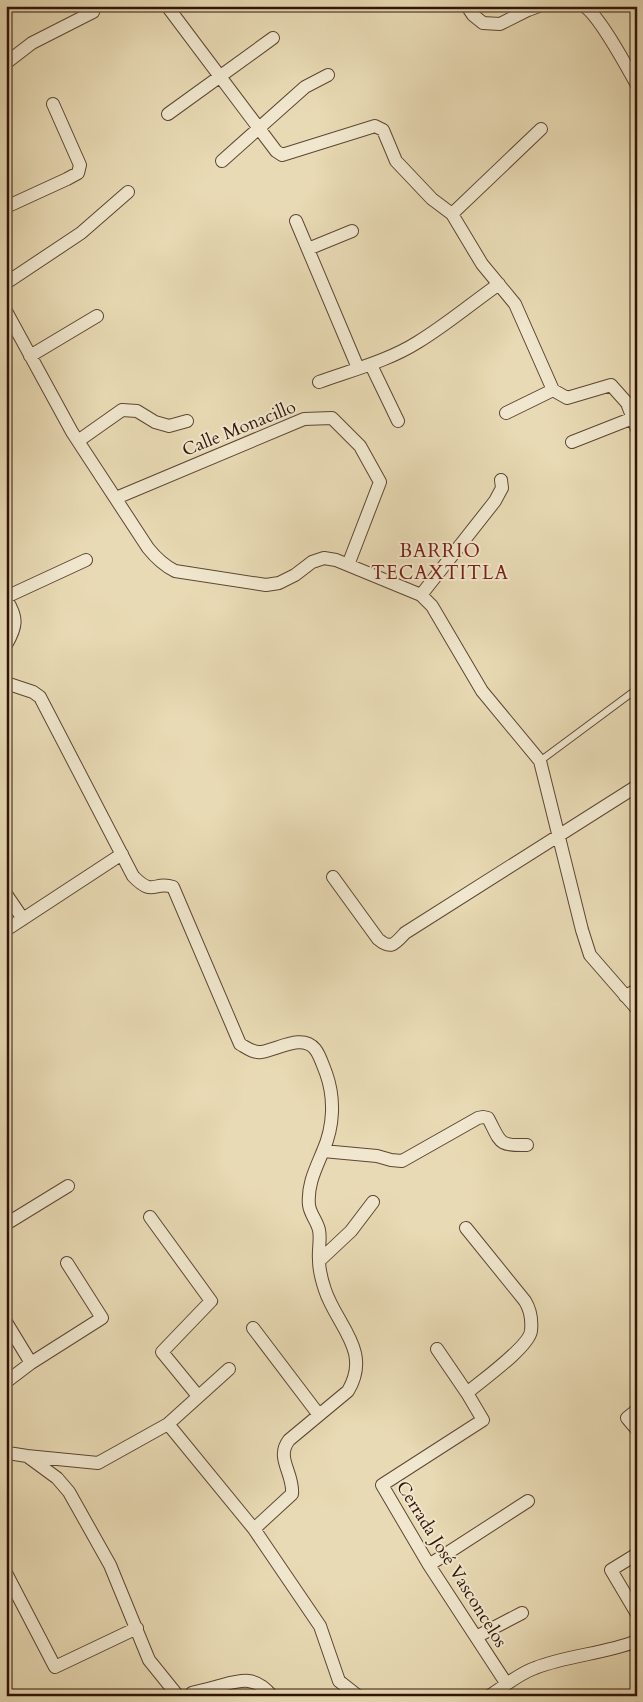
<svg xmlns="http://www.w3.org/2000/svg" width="643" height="1702" font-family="Cardo,serif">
	<rect width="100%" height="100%" fill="#e8dab4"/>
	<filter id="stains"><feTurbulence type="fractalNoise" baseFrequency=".004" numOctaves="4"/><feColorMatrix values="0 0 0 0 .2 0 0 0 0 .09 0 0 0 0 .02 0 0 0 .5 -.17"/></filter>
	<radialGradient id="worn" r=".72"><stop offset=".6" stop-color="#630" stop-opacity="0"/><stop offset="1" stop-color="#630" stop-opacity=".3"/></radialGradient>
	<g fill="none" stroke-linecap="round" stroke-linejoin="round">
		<!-- lane casing -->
		<g stroke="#5e4634" stroke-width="8">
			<path id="lane" d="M540,761L637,689"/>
		</g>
		<!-- street casing -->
		<g stroke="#5e4634" stroke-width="14">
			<path id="street" d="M167,6L276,151L282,155L375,126L383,130L396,161L432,199L452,214L482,264L515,304L553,390L567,398L611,385L627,403L637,429
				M467,6L473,15L483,23L500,24L528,10L539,6
				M584,6C599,15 627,67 637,85
				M6,63L32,43L93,12L95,6
				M168,114L273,38
				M222,161L305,87L328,75
				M6,207L67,179L78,173L80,165L53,104
				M452,214L541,129
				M296,221L358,368
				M308,249L352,231
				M6,283L81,233L128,192
				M6,311L72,432L148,548C156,558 163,565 175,571L266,585L279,583L295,575L312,562L324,558L336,560L421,595L432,606L482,691L540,761L582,930L590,955L637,1009
				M30,356L97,316
				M371,365L398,421
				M319,382C352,370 388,361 418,342C446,325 472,303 499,284
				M506,413L553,390
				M78,441L122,410L137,411L155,422L169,426L187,421
				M572,442L633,418
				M116,498L304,419L332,418L360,446L380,482L348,565
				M421,595L495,501L502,488L501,480
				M6,597L86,560
				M6,599C18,618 17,626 6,645
				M6,683L33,692L40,697L133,876C154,898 154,880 173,887L240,1044C247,1048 253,1053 261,1052C277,1050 302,1033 315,1049C320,1055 323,1066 326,1073C335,1098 334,1126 323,1151C316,1168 307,1185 309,1205C310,1214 317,1221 319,1230C321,1239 318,1250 319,1260C319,1270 322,1281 325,1290C337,1326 372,1351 348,1391L289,1440C275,1458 294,1473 292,1494L254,1529
				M333,877L378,939C391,950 395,944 405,933L637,786
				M6,894L23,919
				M6,930L122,854
				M625,996L637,990
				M323,1151L377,1156L391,1160L402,1161L478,1118L483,1117L488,1118C501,1142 497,1146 527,1145
				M150,1217L211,1301L162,1352L198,1396
				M6,1224L68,1186
				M466,1228L525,1301C530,1309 532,1321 531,1331C529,1347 481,1381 467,1393
				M319,1261L351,1231L373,1202
				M6,1322L31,1363
				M253,1328L319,1415
				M437,1349L467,1393L483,1420L382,1485L429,1565L506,1683
				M6,1382L31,1363L102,1318L67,1263
				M637,1410L627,1418L637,1430
				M168,1424L229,1369
				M6,1451L8,1453L27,1456L98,1463L168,1424L254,1529L320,1626L339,1681L358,1696
				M27,1456L57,1478L69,1492L110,1565L149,1660L178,1696
				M637,1554L611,1570L637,1614
				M429,1565L528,1501
				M6,1573L55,1667L137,1628
				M476,1637L522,1613
				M190,1696L192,1693C201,1690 210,1689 219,1686C241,1680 255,1675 272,1696
				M489,1696C505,1686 518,1674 535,1668C568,1655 604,1654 637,1641"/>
		</g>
		<!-- lane -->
		<use href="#lane" stroke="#f0e7ce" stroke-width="6"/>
		<!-- street -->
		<use href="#street" stroke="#f0e7ce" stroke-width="12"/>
	</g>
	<g text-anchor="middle" stroke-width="4" stroke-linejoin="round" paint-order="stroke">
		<!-- street labels -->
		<g font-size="18" fill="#301409" stroke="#f0e7ce">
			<text transform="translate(239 428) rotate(-22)" y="6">Calle Monacillo</text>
			<text transform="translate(452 1564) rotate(58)" y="6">Cerrada José Vasconcelos</text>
		</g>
		<!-- neighbourhood labels -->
		<g font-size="19" letter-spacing="1" fill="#7a1f14" stroke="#f0e7ce">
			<text x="440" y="557">BARRIO<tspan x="440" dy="22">TECAXTITLA</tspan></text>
		</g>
	</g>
	<!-- margin -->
	<rect width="643" height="1702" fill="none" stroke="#e8dab4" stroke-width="25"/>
	<rect x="8" y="8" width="628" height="1687" fill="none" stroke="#301409" stroke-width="2.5"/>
	<rect x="12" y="12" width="618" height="1677" fill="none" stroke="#301409"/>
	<rect width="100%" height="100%" filter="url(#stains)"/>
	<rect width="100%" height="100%" fill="url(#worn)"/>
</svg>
